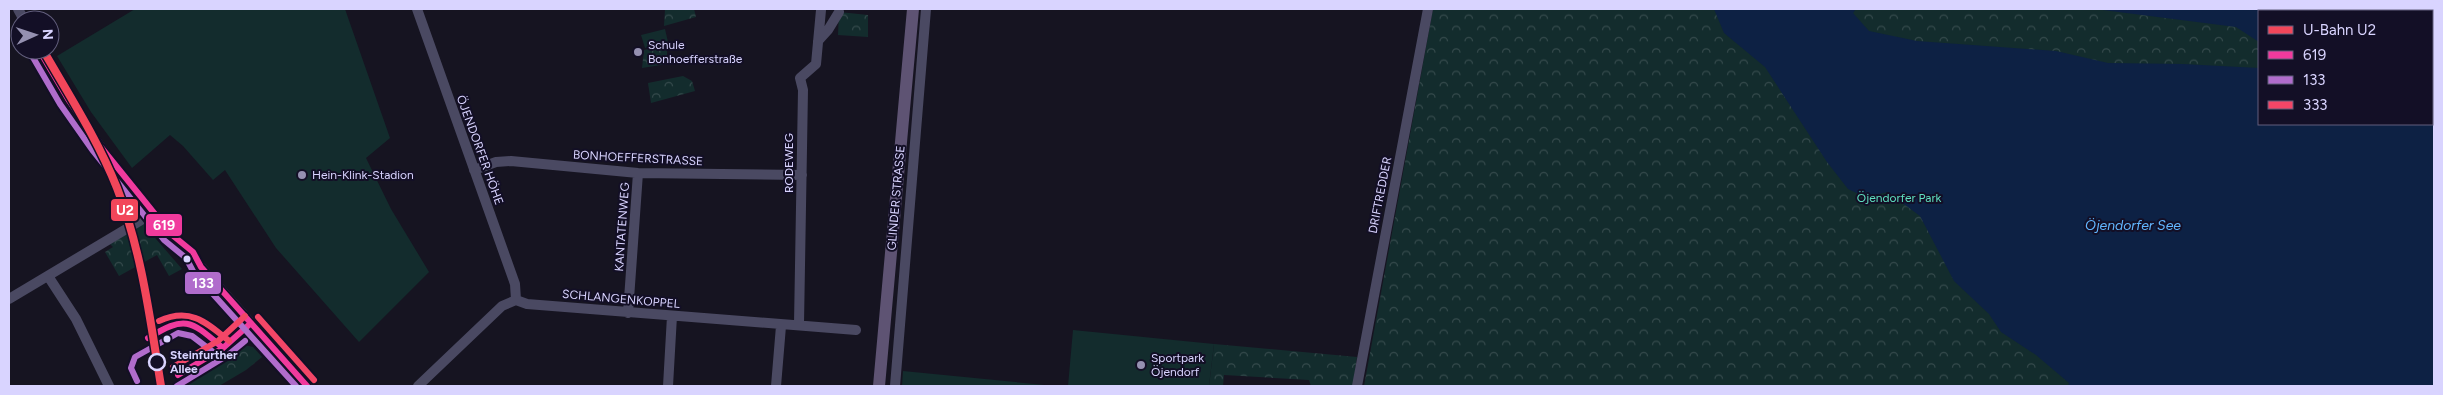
<svg xmlns="http://www.w3.org/2000/svg" width="2443" height="395" font-family="Figtree,sans-serif">
	<defs>
		<pattern id="forest-crowns" width="20" height="18" patternUnits="userSpaceOnUse" patternTransform="scale(1.25)"><rect width="20" height="18" fill="#132c2d"/><path d="M2 6a3 3 0 1 1 6 0M12 15a3 3 0 1 1 6 0" fill="none" stroke="#354a4c"/></pattern>
	</defs>
	<rect width="100%" height="100%" fill="#161421"/>
	<!-- forest -->
	<path fill="url(#forest-crowns)" fill-rule="evenodd" d="M665,9H694L696,17L664,26Z
		M1433,9H2434V386H1364ZM2259,11H2432V124H2259Z
		M839,12L868,15V37L838,35Z
		M667,45V64L642,68L644,50Z
		M683,76L692,81L695,91L651,103L648,83Z
		M143,224L182,269L169,276L157,255L119,276L105,252L113,247L110,244Z
		M1214,344L1357,357L1353,386H1311L1309,380L1224,375L1223,386H1209Z
		M244,345L253,347L262,357L246,370L219,386H175Z"/>
	<!-- pitch -->
	<path fill="#132c2d" d="M135,9H345L390,138L366,158L391,209L429,272L359,342L276,248L225,170L213,180L183,146L170,135L132,168L91,112L57,56Z
		M665,29L668,42L645,48L641,35Z
		M1073,330L1214,344L1209,386H1068Z
		M903,371L1055,386H902Z"/>
	<!-- water -->
	<path fill="#0d2144" d="M1714,9H1856L1853,13L1869,31L1917,41L2056,51L2108,63L2182,64L2259,68V124H2432V11H2259V42L2236,27L2095,9L2434,10V386H2068L2069,383L2036,355L2001,332L1989,314L1954,281L1920,216L1888,192L1865,197L1848,189L1827,162L1765,67L1724,33Z"/>
	<g fill="none" stroke-linecap="round" stroke-linejoin="round">
		<!-- minor -->
		<path stroke="#4a4962" stroke-width="10" d="M18,9L24,20
			M417,9L515,284L516,300
			M818,41L828,30L839,12
			M39,50C72,114 117,170 163,225C176,240 183,257 201,267L307,386
			M474,170L496,162L511,161L638,173L802,175
			M48,276L76,319L109,386
			M9,299L153,213
			M628,313L638,173
			M799,324L803,90L800,78L816,64L821,10
			M418,386L502,306L516,300L527,304L856,330
			M668,386L672,316
			M776,386L781,326
			M895,386L926,9
			M1357,386L1428,9"/>
		<!-- major -->
		<path stroke="#5e5373" stroke-width="12" d="M879,386L913,9"/>
		<!-- bus-1 casing -->
		<g stroke="#130f26" stroke-width="10">
			<path id="bus-1" d="M39,50L68,99L100,146L171,234L193,252L201,267L307,386
				M148,338C186,315 190,320 223,348
				M178,375L223,348L251,323"/>
		</g>
		<!-- bus-2 casing -->
		<g stroke="#130f26" stroke-width="10">
			<path id="bus-2" d="M31,54L60,104L93,151L164,240L186,258L194,273L296,386
				M137,381L131,368L135,357L178,333L192,336L217,355
				M177,386L228,355L245,341"/>
		</g>
		<!-- bus-3 casing -->
		<g stroke="#130f26" stroke-width="10">
			<path id="bus-3" d="M258,317L314,380
				M159,321C190,307 206,322 229,341
				M173,367L218,341L245,316"/>
		</g>
		<!-- bus-1 -->
		<use href="#bus-1" stroke="#f13a9d" stroke-width="6"/>
		<!-- bus-2 -->
		<use href="#bus-2" stroke="#b06ccc" stroke-width="6"/>
		<!-- bus-3 -->
		<use href="#bus-3" stroke="#f34667" stroke-width="6"/>
		<!-- metro-1 casing -->
		<g stroke="#130f26" stroke-width="11">
			<path id="metro-1" d="M43,50C69,95 98,140 117,188C142,252 150,319 161,386"/>
		</g>
		<!-- metro-1 -->
		<use href="#metro-1" stroke="#f2465a" stroke-width="8"/>
	</g>
	<!-- markers -->
	<g fill="#9591b1" stroke="#130f26" stroke-width="2">
		<circle cx="638" cy="52" r="5"/>
		<circle cx="302" cy="175" r="5"/>
		<circle cx="1141" cy="365" r="5"/>
	</g>
	<g fill="#d9d4ff" stroke="#130f26" stroke-width="2">
		<circle cx="187" cy="259" r="4.5"/>
		<circle cx="167" cy="339" r="4.5"/>
	</g>
	<circle fill="#130f26" stroke="#d9d4ff" stroke-width="2.5" cx="157" cy="362" r="8"/>
	<g text-anchor="middle" stroke-width="4" stroke-linejoin="round" paint-order="stroke">
		<!-- poi labels -->
		<g font-size="12" fill="#d9d4ff" stroke="#130f26" text-anchor="start">
			<text x="648" y="49">Schule<tspan x="648" dy="14">Bonhoefferstraße</tspan></text>
			<text x="312" y="179">Hein-Klink-Stadion</text>
			<text x="1151" y="362">Sportpark<tspan x="1151" dy="14">Öjendorf</tspan></text>
		</g>
		<!-- street labels -->
		<g font-size="12" fill="#d9d4ff" stroke="#130f26">
			<text transform="translate(480 150) rotate(70)" y="4">ÖJENDORFER HÖHE</text>
			<text transform="translate(638 158) rotate(3)" y="4">BONHOEFFERSTRASSE</text>
			<text transform="translate(789 163) rotate(-90)" y="4">RODEWEG</text>
			<text transform="translate(1380 195) rotate(-79)" y="4">DRIFTREDDER</text>
			<text transform="translate(896 198) rotate(-85)" y="4">GLINDER STRASSE</text>
			<text transform="translate(622 227) rotate(-86)" y="4">KANTATENWEG</text>
			<text transform="translate(621 299) rotate(5)" y="4">SCHLANGENKOPPEL</text>
		</g>
		<!-- park labels -->
		<g font-size="12" fill="#5fe0c0" stroke="#130f26">
			<text x="1899" y="202">Öjendorfer Park</text>
		</g>
		<!-- stop labels -->
		<g font-size="12" font-weight="bold" fill="#d9d4ff" stroke="#130f26" text-anchor="start">
			<text x="170" y="359">Steinfurther<tspan x="170" dy="14">Allee</tspan></text>
		</g>
		<!-- water labels -->
		<g font-size="14" font-style="italic" fill="#62b6ff" stroke="#130f26">
			<text x="2133" y="230">Öjendorfer See</text>
		</g>
	</g>
	<g stroke="#130f26" stroke-width="2">
		<rect x="110" y="198" width="29" height="24" rx="5" fill="#f2465a"/>
		<rect x="145" y="213" width="38" height="24" rx="5" fill="#f13a9d"/>
		<rect x="184" y="271" width="38" height="24" rx="5" fill="#b06ccc"/>
	</g>
	<g font-size="14" text-anchor="middle" font-weight="bold" fill="#fff">
		<text x="125" y="215">U2</text>
		<text x="164" y="230">619</text>
		<text x="203" y="288">133</text>
	</g>
	<!-- border -->
	<rect width="2443" height="395" fill="none" stroke="#d9d4ff" stroke-width="20"/>
	<!-- legend -->
	<rect x="2258" y="10" width="175" height="115" fill="#130f26" stroke="#625e7d"/>
	<rect x="2268" y="26" width="25" height="8" fill="#f2465a" stroke="#625e7d"/>
	<text x="2303" y="35" font-size="15" fill="#d9d4ff">U-Bahn U2</text>
	<rect x="2268" y="51" width="25" height="8" fill="#f13a9d" stroke="#625e7d"/>
	<text x="2303" y="60" font-size="15" fill="#d9d4ff">619</text>
	<rect x="2268" y="76" width="25" height="8" fill="#b06ccc" stroke="#625e7d"/>
	<text x="2303" y="85" font-size="15" fill="#d9d4ff">133</text>
	<rect x="2268" y="101" width="25" height="8" fill="#f34667" stroke="#625e7d"/>
	<text x="2303" y="110" font-size="15" fill="#d9d4ff">333</text>
	<!-- north arrow -->
	<g transform="translate(35 35) rotate(87)"><circle r="24" fill="#130f26" stroke="#625e7d"/>
	<path d="M0-4L9 19L0 12L-9 19Z" fill="#9591b1"/>
	<text y="-8" font-size="14" font-weight="bold" text-anchor="middle" fill="#d9d4ff">N</text>
	</g>
</svg>
